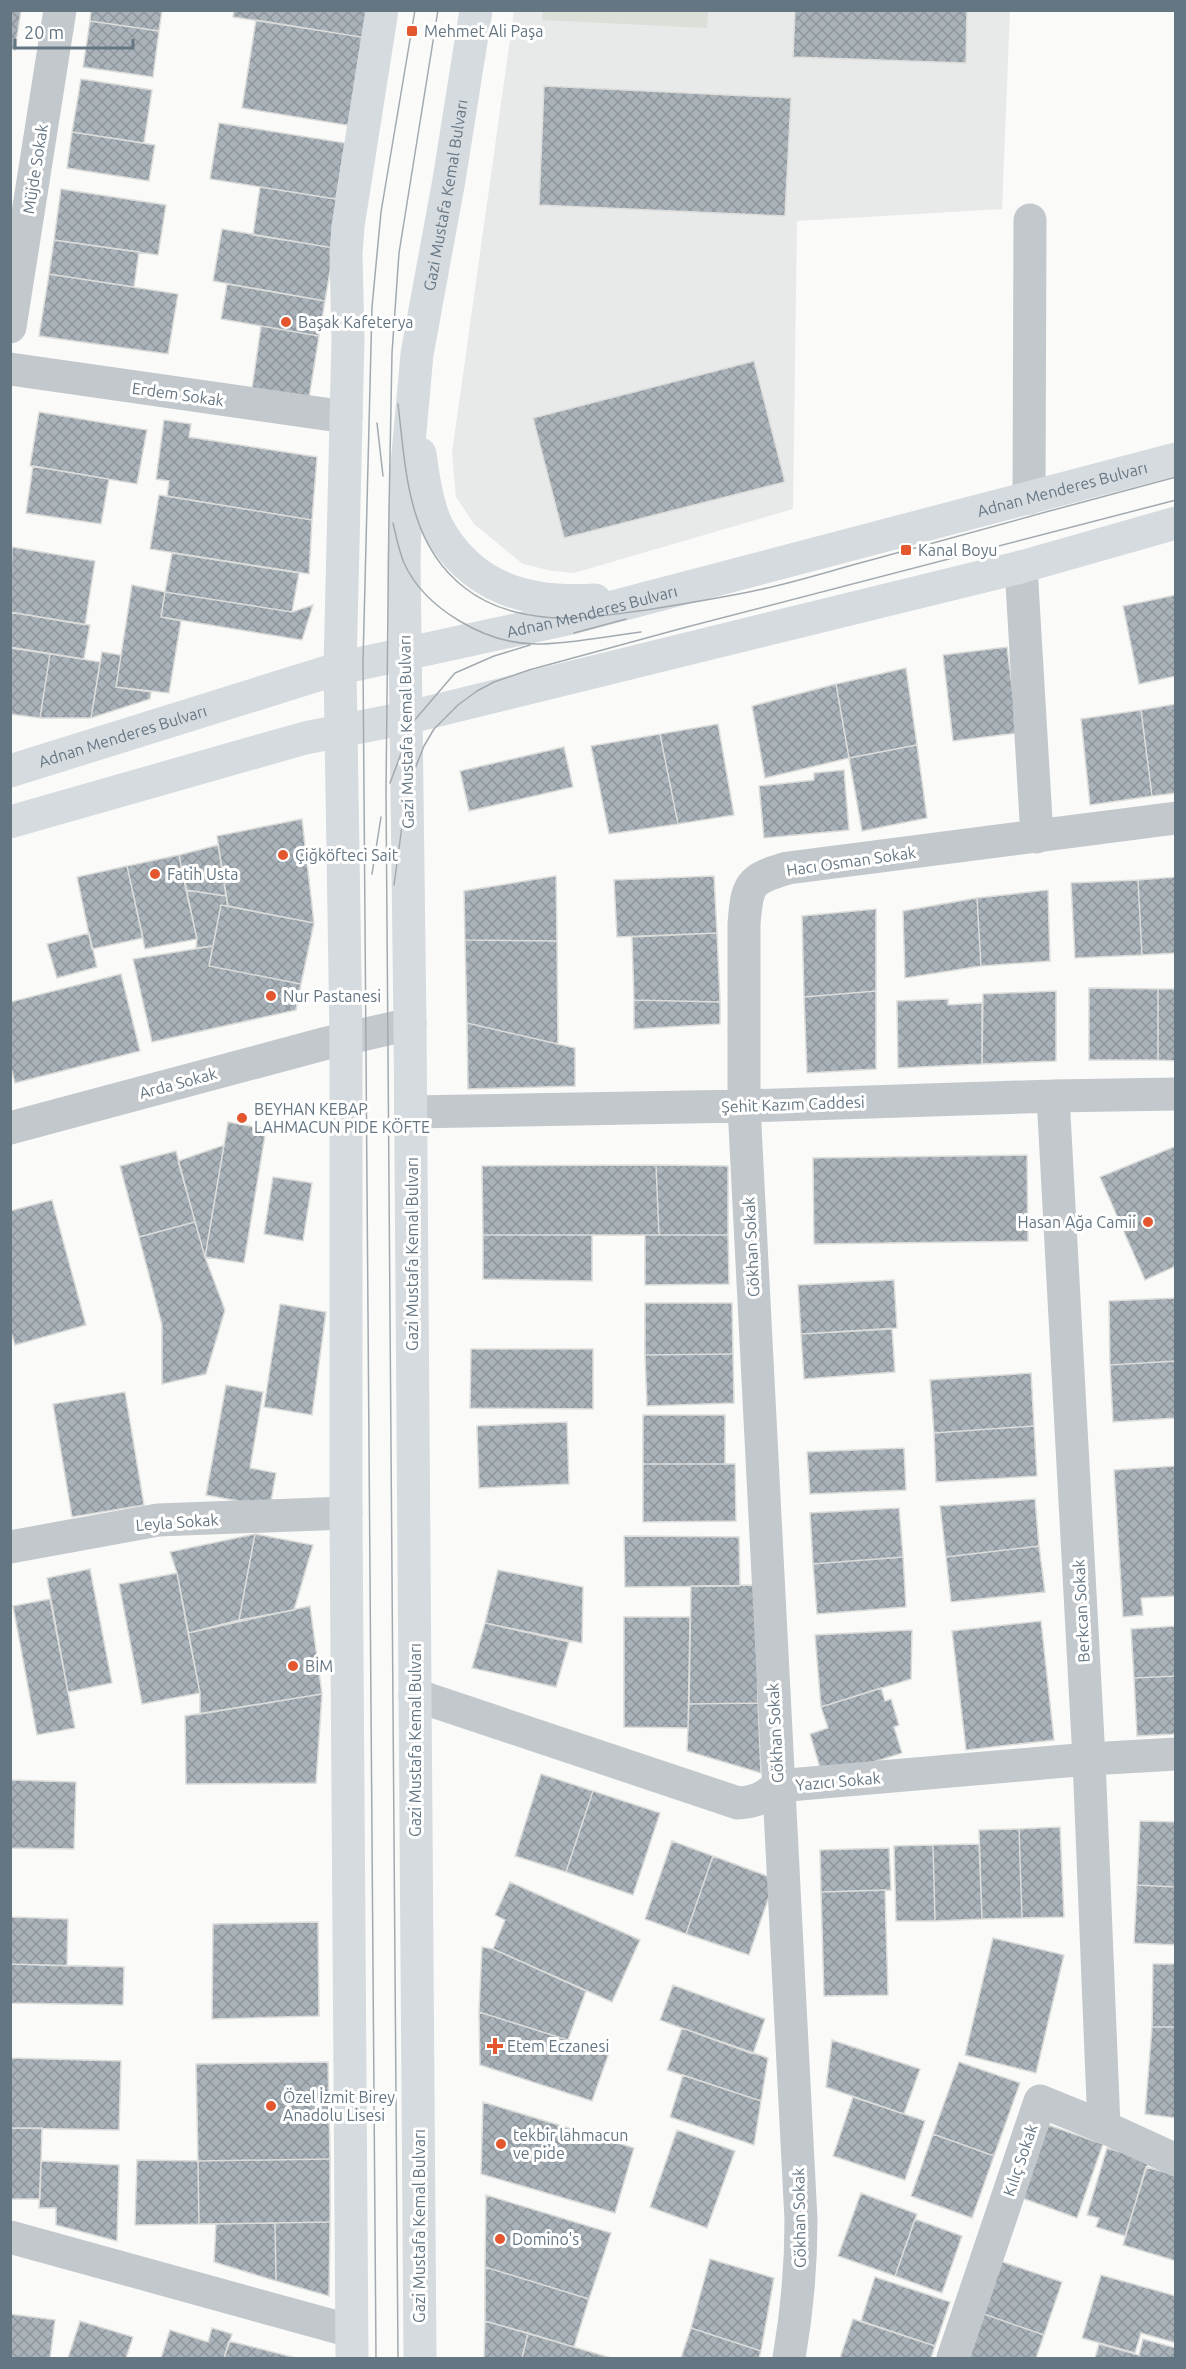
<svg xmlns="http://www.w3.org/2000/svg" width="1186" height="2369" font-family="Ubuntu,sans-serif">
	<defs>
		<pattern id="building-cross-hatch" width="8" height="8" patternUnits="userSpaceOnUse" patternTransform="scale(1.5)"><rect width="8" height="8" fill="#aab3b9"/><path d="M0 0l8 8M0 8l8-8" fill="none" stroke="#8e969c"/></pattern>
	</defs>
	<rect width="100%" height="100%" fill="#fafaf8"/>
	<!-- built -->
	<path fill="#e8e9e9" d="M514,11H1010L1002,209L797,221L793,509L574,573L552,571L523,564L474,524L456,497L452,453Z"/>
	<!-- garden -->
	<path fill="#dadfd7" d="M543,11V10L708,11L707,28L542,20Z"/>
	<!-- building -->
	<path fill="url(#building-cross-hatch)" stroke="#dcdcda" stroke-width="1.5" d="M10,10H21L15,50L10,49Z
		M91,10H162L159,31L90,21Z
		M234,10H371L367,38L233,17Z
		M795,10H967L966,63L793,57Z
		M256,20L367,38L352,126L242,108Z
		M90,21L159,31L153,77L83,67Z
		M81,79L152,90L144,143L72,132Z
		M544,86L791,98L785,216L539,205Z
		M219,123L345,143L336,199L210,179Z
		M72,132L155,145L149,181L67,168Z
		M260,187L342,200L334,248L253,235Z
		M61,189L166,205L158,255L54,240Z
		M222,229L334,248L325,301L213,281Z
		M54,240L139,252L134,287L49,274Z
		M49,274L178,294L168,354L39,336Z
		M227,284L325,301L319,336L221,319Z
		M261,326L319,336L308,404L251,396Z
		M754,361L785,482L564,538L533,418Z
		M39,412L147,430L137,484L30,466Z
		M164,420L191,424L189,437L317,457L312,520L167,496L169,481L156,479Z
		M33,466L109,479L101,524L26,513Z
		M159,495L312,520L309,574L150,549Z
		M12,547L95,561L85,625L10,612Z
		M172,553L299,573L292,612L165,592Z
		M132,585L165,592L161,617L181,621L169,693L116,687Z
		M165,592L292,612L313,605L302,640L161,617Z
		M1176,595V676L1139,684L1123,606Z
		M10,612L90,625L84,659L10,647Z
		M1007,647L1018,733L953,741L943,655Z
		M10,648L50,654L40,718L10,714Z
		M102,652L121,655L116,687L151,692L150,699L91,718Z
		M50,654L100,662L91,718H40Z
		M906,668L917,745L849,758L836,684Z
		M836,684L849,758L765,778L752,706Z
		M1176,704V793L1152,796L1141,710Z
		M1141,710L1152,796L1090,805L1081,719Z
		M718,724L734,815L678,824L660,734Z
		M660,734L678,824L609,834L591,746Z
		M917,745L927,818L862,831L849,758Z
		M564,747L573,787L469,811L460,771Z
		M844,770L849,830L764,838L759,786L814,780V773Z
		M302,819L314,923L228,906L217,836Z
		M218,845L226,896L186,890L179,855Z
		M179,855L197,939L145,949L127,866Z
		M127,866L143,938L92,949L77,877Z
		M556,876L557,941L465,940L464,891Z
		M714,876L717,933L617,937L614,880Z
		M1176,877V953L1142,955L1138,880Z
		M1138,880L1142,955L1075,958L1071,883Z
		M186,890L226,896L228,906L221,905L213,946L196,948L197,939Z
		M1048,890L1050,961L981,966L977,898Z
		M977,898L981,966L905,978L903,911Z
		M221,905L314,923L301,984L209,966Z
		M876,909V991L804,997L802,916Z
		M89,933L97,967L57,978L47,944Z
		M717,933L720,1002L634,1000L632,937Z
		M465,940L557,941L558,1044L467,1023Z
		M213,946L209,966L301,984L296,1010L152,1042L133,959Z
		M121,974L140,1051L15,1083L10,1064V1002Z
		M1089,988L1158,989V1060H1089Z
		M1158,989H1176V1061L1158,1060Z
		M876,991V1069L807,1073L804,997Z
		M1056,991V1061L982,1064L983,994Z
		M948,999V1005L982,1003V1064L898,1068L897,1001Z
		M634,1000L720,1002V1024L634,1029Z
		M467,1023L575,1048V1086L468,1089Z
		M228,1122L266,1129L244,1263L205,1257Z
		M224,1145L205,1257L178,1161Z
		M1176,1146V1266L1145,1280L1100,1177Z
		M176,1151L195,1222L139,1237L120,1166Z
		M1027,1155L1028,1241L814,1244L813,1158Z
		M656,1165L659,1235H483L482,1166Z
		M656,1165L728,1166V1235H659Z
		M273,1177L312,1183L303,1241L264,1234Z
		M52,1200L86,1325L15,1345L10,1329V1211Z
		M195,1222L205,1257L225,1310L206,1374L162,1384V1325L139,1237Z
		M483,1235H592V1281L483,1279Z
		M645,1235H728L729,1284L645,1285Z
		M894,1280L897,1328L801,1334L798,1285Z
		M1176,1298V1361L1110,1365L1109,1301Z
		M645,1303H732L733,1354L645,1355Z
		M280,1304L326,1312L312,1415L264,1407Z
		M892,1329L895,1372L804,1379L801,1334Z
		M471,1349H593V1409L470,1408Z
		M733,1354L734,1403L647,1406L645,1355Z
		M1176,1361V1418L1113,1422L1110,1365Z
		M1031,1373L1034,1426L934,1433L930,1380Z
		M226,1385L263,1392L250,1468L276,1473L270,1507L206,1495Z
		M125,1392L144,1505L72,1517L53,1404Z
		M643,1415H725V1464H643Z
		M567,1422L569,1484L479,1488L477,1426Z
		M1034,1426L1037,1476L936,1482L934,1433Z
		M904,1448L906,1490L810,1494L807,1452Z
		M643,1464H735L736,1521L643,1522Z
		M1176,1466V1596L1141,1598L1143,1615L1123,1617L1114,1470Z
		M1035,1499L1039,1546L946,1557L940,1506Z
		M899,1508L903,1557L813,1564L810,1513Z
		M255,1534L313,1545L294,1610L239,1620Z
		M255,1534L239,1620L188,1633L177,1573L170,1552Z
		M624,1536L739,1537L740,1586L625,1587Z
		M1039,1546L1045,1592L951,1602L946,1557Z
		M903,1557L906,1607L817,1614L813,1564Z
		M90,1569L112,1683L68,1692L47,1578Z
		M498,1570L583,1587L582,1643L485,1623Z
		M177,1573L200,1693L142,1704L119,1584Z
		M756,1585L758,1703L689,1704L691,1586Z
		M50,1599L75,1728L37,1735L13,1606Z
		M310,1606L322,1694L200,1714V1693L188,1633Z
		M624,1617H690L688,1728L624,1727Z
		M1041,1621L1054,1740L966,1750L952,1631Z
		M485,1623L569,1642L556,1687L472,1668Z
		M1176,1626V1676L1134,1678L1131,1629Z
		M912,1630L911,1679L821,1707L815,1635Z
		M1176,1676V1734L1137,1736L1134,1678Z
		M881,1688L885,1701L891,1699L899,1725L894,1727L902,1753L823,1778L810,1734L828,1728L821,1707Z
		M322,1694L316,1783L186,1784L185,1716Z
		M758,1703L761,1773L687,1751L689,1704Z
		M541,1774L593,1791L566,1872L515,1856Z
		M10,1780L76,1782L74,1849L10,1848Z
		M593,1791L660,1813L633,1895L566,1872Z
		M1140,1821L1176,1822V1887L1137,1885Z
		M1060,1827L1064,1917L1022,1918L1019,1829Z
		M1019,1829L1022,1918L982,1919L979,1830Z
		M672,1841L713,1856L686,1934L645,1919Z
		M979,1844L982,1919L935,1921L933,1845Z
		M933,1845L935,1921H896L894,1846Z
		M889,1848L891,1890L821,1892L820,1850Z
		M713,1856L775,1879L749,1955L686,1934Z
		M510,1882L640,1940L612,2002L493,1949L505,1920L495,1915Z
		M1137,1885L1176,1887V1945L1134,1943Z
		M885,1890L888,1995L824,1996L821,1892Z
		M10,1917L68,1919L67,1966L10,1964Z
		M318,1922L319,2016L212,2019L213,1924Z
		M993,1938L1064,1955L1036,2073L965,2055Z
		M482,1947L493,1949L586,1991L568,2040L479,2012Z
		M10,1964L124,1967L123,2005L10,2003Z
		M1153,1964H1176V2027H1152Z
		M673,1985L765,2019L753,2054L660,2020Z
		M479,2012L609,2053L592,2101L480,2065Z
		M1152,2027H1176V2118L1145,2114Z
		M682,2028L768,2058L761,2101L667,2070Z
		M832,2040L920,2069L904,2114L826,2087Z
		M10,2058L121,2061L119,2130L10,2128Z
		M328,2062L330,2159L198,2161L196,2064Z
		M959,2062L1020,2083L994,2156L933,2134Z
		M683,2075L761,2101L754,2145L670,2117Z
		M853,2097L925,2121L905,2180L833,2156Z
		M483,2102L634,2148L615,2213L481,2174Z
		M1048,2125L1103,2144L1077,2218L1022,2198Z
		M10,2128H42L40,2199H10Z
		M677,2130L735,2151L707,2228L650,2207Z
		M933,2134L994,2156L972,2218L911,2196Z
		M1107,2148L1149,2160L1125,2236L1096,2227L1099,2218L1087,2215Z
		M330,2159V2222L199,2224L198,2161Z
		M137,2160L198,2161L199,2224L135,2225Z
		M41,2161L119,2165L117,2241L56,2225V2208H39Z
		M1146,2167L1176,2175V2261L1123,2245Z
		M861,2193L917,2214L895,2276L838,2256Z
		M486,2195L611,2233L589,2299L485,2267Z
		M915,2219L962,2236L942,2293L895,2276Z
		M330,2222L329,2296L276,2281L275,2223Z
		M275,2223L276,2281L214,2262L216,2224Z
		M710,2259L774,2278L761,2351L691,2328Z
		M1000,2261L1062,2282L1044,2335L981,2313Z
		M485,2267L589,2299L574,2347L485,2321Z
		M1101,2275L1176,2296V2343L1141,2333L1135,2353L1082,2338Z
		M875,2277L950,2302L935,2346L861,2321Z
		M981,2313L1044,2335L1036,2358H966Z
		M10,2314L55,2320L50,2358H10Z
		M853,2319L935,2346L931,2358H840Z
		M80,2321L133,2337L126,2358H68Z
		M485,2321L528,2333L522,2358H484Z
		M212,2328L232,2334L224,2358H161L170,2330L208,2342Z
		M691,2328L761,2351L759,2358H681Z
		M528,2333L574,2347L611,2358H522Z
		M1143,2339L1176,2348V2358H1095L1099,2344L1139,2355Z
		M229,2341L296,2358H224Z"/>
	<g fill="none" stroke-linecap="round" stroke-linejoin="round">
		<!-- minor -->
		<path stroke="#c3c8cc" stroke-width="33" d="M10,327L60,10
			M10,369L346,417
			M1029,498L1030,220
			M1021,567L1037,837
			M1053,1096L1089,1759L1104,2127
			M411,1112L744,1106L1053,1096L1176,1094
			M10,1128L327,1043L410,1024
			M10,1547L158,1520L346,1513
			M415,1695L738,1803C755,1802 765,1798 777,1786L1089,1759L1176,1754
			M10,2237L351,2331
			M789,2358C797,2312 801,2267 801,2220L744,1106V924C747,884 749,879 788,868L1176,818
			M953,2358L1040,2101L1104,2127L1176,2160"/>
		<!-- major -->
		<g stroke="#d6dbdf" stroke-width="33">
			<path d="M420,454C423,476 427,505 437,526C471,589 528,604 595,600"/>
			<path id="s1" d="M10,771L340,668L571,618L1176,459"/>
			<path d="M10,822L305,738L406,718L1021,567L1176,523"/>
			<path d="M352,2358L346,1513V1038L340,668L348,339L346,254L348,226L382,10"/>
			<path id="s2" d="M420,2358L410,1024L404,562L406,476L417,354L449,180L476,10"/>
		</g>
		<!-- tram -->
		<path stroke="#a2aab0" stroke-width="1.5" d="M398,404C406,470 407,544 465,588C494,611 535,619 571,618C596,618 622,613 646,610C683,604 721,598 758,590C796,582 833,570 871,560C973,532 1074,504 1176,477
			M377,423L383,476
			M393,523C396,536 399,551 404,563C425,609 486,644 536,644C568,644 608,636 641,632
			M574,633L626,619
			M390,783L413,722L455,673L494,656L530,645
			M372,874L381,817
			M394,885L407,789L424,746L434,729L458,705L477,691L494,682L529,670L683,628L1176,500
			M376,2358L363,662L372,307L381,212L415,10
			M398,2358L386,792L389,510L392,353L399,253L438,10"/>
	</g>
	<!-- markers -->
	<g fill="#e4572e" stroke="#fff" stroke-width="2">
		<rect x="406" y="25" width="12" height="12" rx="3"/>
		<circle cx="286" cy="322" r="6"/>
		<rect x="900" y="544" width="12" height="12" rx="3"/>
		<circle cx="283" cy="855" r="6"/>
		<circle cx="155" cy="874" r="6"/>
		<circle cx="271" cy="996" r="6"/>
		<circle cx="242" cy="1118" r="6"/>
		<circle cx="1148" cy="1222" r="6"/>
		<circle cx="293" cy="1666" r="6"/>
		<path d="M492 2037h6v6h6v6h-6v6h-6v-6h-6v-6h6z"/>
		<circle cx="271" cy="2106" r="6"/>
		<circle cx="501" cy="2144" r="6"/>
		<circle cx="500" cy="2239" r="6"/>
	</g>
	<g text-anchor="middle" stroke-width="6" stroke-linejoin="round" paint-order="stroke">
		<!-- poi labels -->
		<g font-size="16" fill="#657683" stroke="#fff" text-anchor="start">
			<text x="424" y="37">Mehmet Ali Paşa</text>
			<text x="298" y="328">Başak Kafeterya</text>
			<text x="918" y="556">Kanal Boyu</text>
			<text x="295" y="861">Çiğköfteci Sait</text>
			<text x="167" y="880">Fatih Usta</text>
			<text x="283" y="1002">Nur Pastanesi</text>
			<text x="254" y="1115">BEYHAN KEBAP<tspan x="254" dy="18">LAHMACUN PIDE KÖFTE</tspan></text>
			<text x="1136" y="1228" text-anchor="end">Hasan Ağa Camii</text>
			<text x="305" y="1672">BİM</text>
			<text x="507" y="2052">Etem Eczanesi</text>
			<text x="283" y="2103">Özel İzmit Birey<tspan x="283" dy="18">Anadolu Lisesi</tspan></text>
			<text x="513" y="2141">tekbir lahmacun<tspan x="513" dy="18">ve pide</tspan></text>
			<text x="512" y="2245">Domino's</text>
		</g>
		<!-- street labels -->
		<g font-size="16" fill="#657683" stroke="#fff">
			<text transform="translate(35 169) rotate(-81)" y="6">Müjde Sokak</text>
			<text dy="6" stroke="none"><textPath href="#s2" startOffset="2166">Gazi Mustafa Kemal Bulvarı</textPath></text>
			<text transform="translate(178 394) rotate(8)" y="6">Erdem Sokak</text>
			<text dy="6" stroke="none"><textPath href="#s1" startOffset="1090">Adnan Menderes Bulvarı</textPath></text>
			<text dy="6" stroke="none"><textPath href="#s1" startOffset="604">Adnan Menderes Bulvarı</textPath></text>
			<text transform="translate(406 732) rotate(-91)" y="6">Gazi Mustafa Kemal Bulvarı</text>
			<text dy="6" stroke="none"><textPath href="#s1" startOffset="118">Adnan Menderes Bulvarı</textPath></text>
			<text transform="translate(851 861) rotate(-8)" y="6">Hacı Osman Sokak</text>
			<text transform="translate(178 1083) rotate(-15)" y="6">Arda Sokak</text>
			<text transform="translate(793 1104) rotate(-2)" y="6">Şehit Kazım Caddesi</text>
			<text transform="translate(751 1247) rotate(-93)" y="6">Gökhan Sokak</text>
			<text transform="translate(412 1254) rotate(-90)" y="6">Gazi Mustafa Kemal Bulvarı</text>
			<text transform="translate(177 1522) rotate(-4)" y="6">Leyla Sokak</text>
			<text transform="translate(1081 1611) rotate(-93)" y="6">Berkcan Sokak</text>
			<text transform="translate(775 1733) rotate(-93)" y="6">Gökhan Sokak</text>
			<text transform="translate(415 1740) rotate(-90)" y="6">Gazi Mustafa Kemal Bulvarı</text>
			<text transform="translate(838 1781) rotate(-5)" y="6">Yazıcı Sokak</text>
			<text transform="translate(1020 2160) rotate(-71)" y="6">Kılıç Sokak</text>
			<text transform="translate(799 2218) rotate(-91)" y="6">Gökhan Sokak</text>
			<text transform="translate(419 2226) rotate(-90)" y="6">Gazi Mustafa Kemal Bulvarı</text>
		</g>
	</g>
	<!-- border -->
	<rect width="1186" height="2369" fill="none" stroke="#657683" stroke-width="24"/>
	<!-- scale -->
	<path d="M15 39v9h118v-9" fill="none" stroke="#657683" stroke-width="3"/>
	<text x="24" y="39" font-size="18" fill="#657683" stroke="#ffffff" stroke-width="4.5" paint-order="stroke">20 m</text>
</svg>
